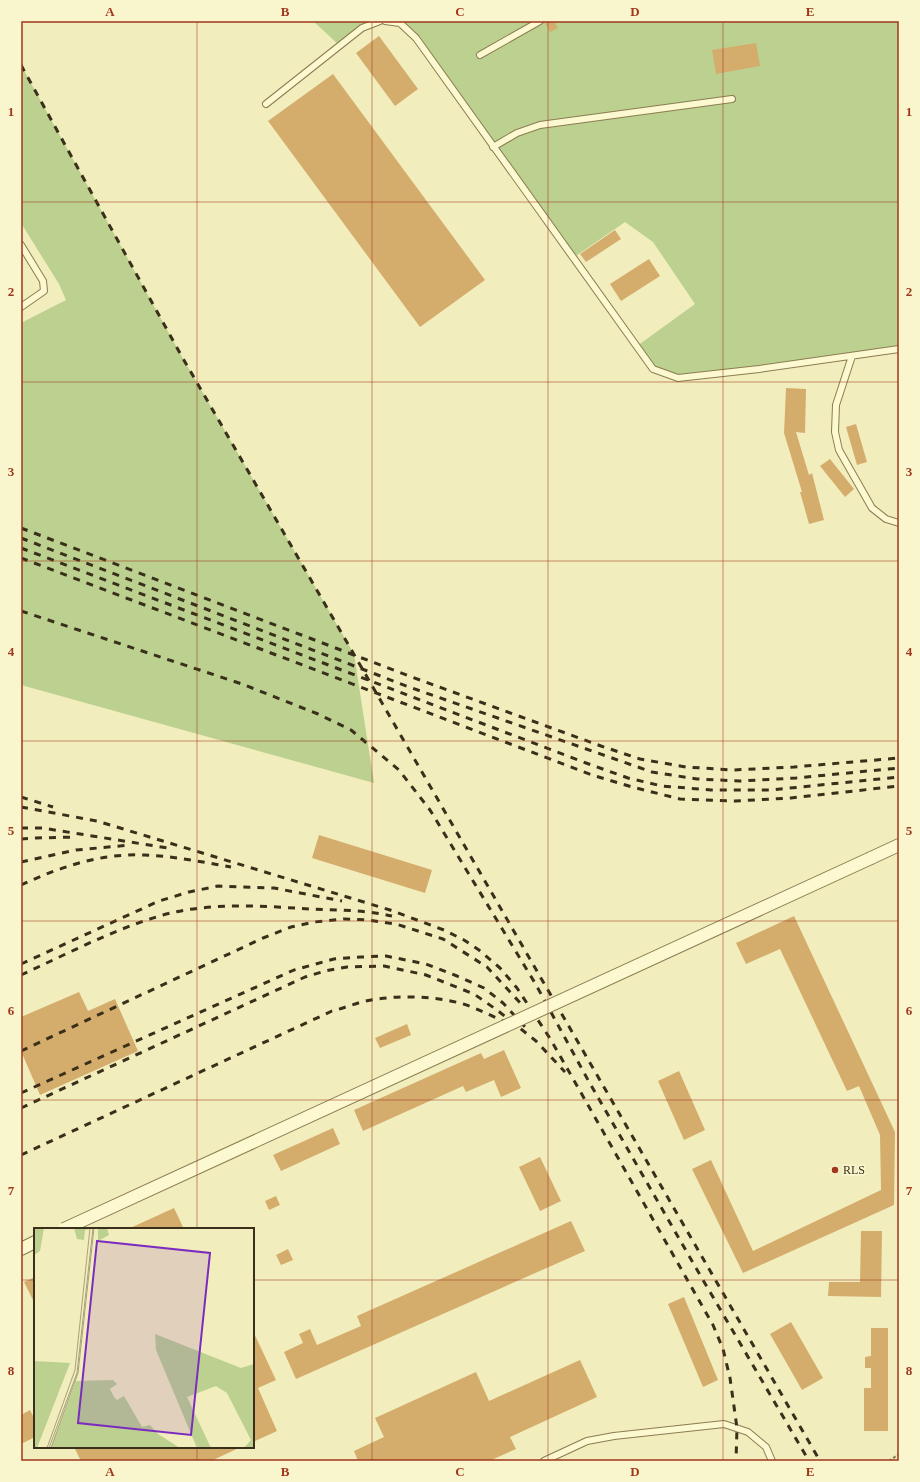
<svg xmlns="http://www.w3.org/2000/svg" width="920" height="1482" font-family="'Times New Roman',serif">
	<rect width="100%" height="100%" fill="#f2edbc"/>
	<!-- green -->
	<path fill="#bcd18f" d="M313,21H380L361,28L339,45Z
		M385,21H899V349L678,378L653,369L637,346L695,304L653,242L625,222L573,258L416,38L400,23Z
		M21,65L181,355L354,654L374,783L21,685V323L66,300L59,284L21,223Z"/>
	<!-- building -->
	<path fill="#d4ad6d" d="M544,21H554L558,28L550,32Z
		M379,36L418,89L395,106L356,53Z
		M756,43L760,66L716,74L712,50Z
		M333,74L485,280L420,327L268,121Z
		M615,230L621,239L586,262L580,254Z
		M649,259L660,276L621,301L610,284Z
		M786,388L806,389L805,433L796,432L809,475L812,473L824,520L809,524L800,492H802L784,433Z
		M856,424L867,462L857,465L846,427Z
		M830,459L854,489L845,497L820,466Z
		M319,835L432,870L425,893L312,858Z
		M794,916L895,1132L894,1205L743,1273L692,1169L711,1160L753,1251L881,1190L880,1135L859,1086L847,1091L780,949L746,964L736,943Z
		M79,992L88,1011L115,999L138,1051L40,1095L21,1051V1017Z
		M407,1024L411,1035L380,1048L375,1038Z
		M504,1050L521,1088L501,1097L494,1080L466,1092L463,1086L363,1131L354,1110L481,1053L484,1059Z
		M679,1071L705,1130L684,1140L658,1081Z
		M333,1128L340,1144L281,1171L273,1155Z
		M540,1157L561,1201L540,1211L519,1167Z
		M276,1196L280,1205L269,1210L265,1201Z
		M174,1208L184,1229H128Z
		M571,1221L585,1251L296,1379L284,1352L303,1343L299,1334L310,1329L317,1345L361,1326L357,1316Z
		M861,1231H882L881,1297L828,1296L829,1282H860Z
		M288,1249L293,1260L281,1265L276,1255Z
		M35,1277V1304L24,1282Z
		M684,1297L718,1380L703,1387L668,1304Z
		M791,1322L823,1378L802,1390L770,1334Z
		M871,1328H888V1431H864V1388H871V1368H865V1357L871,1356Z
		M253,1331L276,1380L258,1388L277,1431L253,1442Z
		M580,1360L597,1397L510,1437L516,1449L489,1461H358L354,1451L384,1437L375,1418L476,1372L489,1401Z
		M30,1410L35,1420V1437L21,1444V1415Z
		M74,1447H241L211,1461H81Z"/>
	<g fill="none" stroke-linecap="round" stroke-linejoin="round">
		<!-- service casing -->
		<g stroke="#8b7c53" stroke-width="8">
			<path id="service" d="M385,21L400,23L416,38L653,369L678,378L759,369L899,349
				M480,55L540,21
				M266,104L362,28L380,21
				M493,147L517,133L540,125L732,99
				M21,245L43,281L44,291L21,307
				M852,356L836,405L835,432L839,450L872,508L886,519L899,523
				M544,1461L587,1441L614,1436L724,1424L748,1432L766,1447L772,1461"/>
		</g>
		<!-- minor casing -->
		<g stroke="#8b7c53" stroke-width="14">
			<path id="minor" d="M871,858L899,845
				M21,1249L35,1242"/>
		</g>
		<!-- path -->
		<path stroke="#8b7c53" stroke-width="2" stroke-dasharray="3 2" stroke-linecap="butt" d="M889,1461L899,1454"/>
		<!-- service -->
		<use href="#service" stroke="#fcf8cf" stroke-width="6"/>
		<!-- minor -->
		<use href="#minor" stroke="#fcf8cf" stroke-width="12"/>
		<!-- rail -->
		<path stroke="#392f1a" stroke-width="3" stroke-dasharray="7 7" stroke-linecap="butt" d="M21,65L181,355L820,1461
			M21,528L409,676L601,746L640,759L686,767L733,770L794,767L899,758
			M21,538L409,687L652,772L697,779L740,781L796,778L899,768
			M21,548L586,763L628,778L662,786L711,790H771L899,777
			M21,558L592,775L632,787L680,799L735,801L791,798L899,786
			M21,611L242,684L318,714L351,730L399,770L430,810L535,983L588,1080L696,1268L809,1461
			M21,797L53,807
			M21,807L97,821L390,910L444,930L464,940L479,950L500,968L517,988L551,1040L713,1325L723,1349L730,1378L737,1428L736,1461
			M21,828H42L168,848
			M21,839L36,838L75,837
			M21,862L76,850L131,845
			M21,885C60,867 101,853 144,855C173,856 202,862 231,867
			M21,964L159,901L189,892L218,886L274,888L342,901
			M21,975C67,954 114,929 163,915C210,902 262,906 310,909C337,910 365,910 392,916
			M21,1051L263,938L291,927L314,922L344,919L368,920L396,924L443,939L487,967L524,1007
			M21,1093L294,970L334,959L361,957L386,956L426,964L457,976L484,988L503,1003L526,1028
			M21,1108L305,977L325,971L347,967L384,966L426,975L474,994L497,1010L536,1041L565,1072
			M21,1155L332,1011C345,1008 358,1002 371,1000C400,995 431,996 460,1003C477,1008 494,1017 511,1025"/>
		<!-- minor-bridge casing -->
		<g stroke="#8b7c53" stroke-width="14" stroke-linecap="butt">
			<path id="minor-bridge" d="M64,1229L871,858"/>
		</g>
		<!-- minor-bridge -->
		<use href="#minor-bridge" stroke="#fcf8cf" stroke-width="12"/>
	</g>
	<!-- grid -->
	<path fill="none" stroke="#a0371d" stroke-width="1" stroke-opacity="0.55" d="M197,21V1229M372,21V1461M548,21V1461M723,21V1461M21,202H899M21,382H899M21,561H899M21,741H899M21,921H899M21,1100H899M21,1280H35M253,1280H899M197,1447V1461"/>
	<!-- markers -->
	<circle fill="#a0371d" stroke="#f9f5cc" stroke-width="1.5" cx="835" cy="1170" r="4"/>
	<g text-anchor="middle" stroke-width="3.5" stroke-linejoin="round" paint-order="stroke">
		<!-- poi labels -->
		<g font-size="12" fill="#392f1a" stroke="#f9f5cc" text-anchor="start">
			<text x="843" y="1174">RLS</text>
		</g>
	</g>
	<!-- overview -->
	<g transform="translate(34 1228)">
		<rect width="220" height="220" fill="#f2edbc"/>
		<path d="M0,0H10L6,23L0,27ZM40,0H56V1L51,2L50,12L43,11ZM64,0H73L75,7L64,13ZM121,106L207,140L220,136V220H210L217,212L193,165L182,158L153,169L177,220H163L122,122ZM0,133L36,135L3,220H0ZM79,152L83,156L76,161L80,169L83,172L90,168L108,199L116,197L124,206L146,220H17L42,153Z" fill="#bcd18f"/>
		<path fill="none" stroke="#a8a17b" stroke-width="1" d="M13,220L41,142L56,0M15,220L43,145L59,0M17,220L44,145L60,0"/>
		<path fill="#7b2cbf" fill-opacity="0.15" stroke="#7b2cbf" stroke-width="2" d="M63,13L176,25L157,207L44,195Z"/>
		<rect width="220" height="220" fill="none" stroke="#392f1a" stroke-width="2"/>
	</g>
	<!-- border -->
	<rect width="920" height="1482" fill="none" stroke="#f9f5cc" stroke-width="44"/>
	<rect x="22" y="22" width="876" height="1438" fill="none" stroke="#a0371d" stroke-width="1.5"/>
	<g font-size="13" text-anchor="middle" font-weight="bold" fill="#a0371d">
		<text x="110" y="16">A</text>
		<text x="285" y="16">B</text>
		<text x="460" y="16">C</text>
		<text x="635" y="16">D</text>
		<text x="810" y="16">E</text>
		<text x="11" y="116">1</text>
		<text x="909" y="116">1</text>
		<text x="11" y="296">2</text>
		<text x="909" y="296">2</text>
		<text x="11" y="476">3</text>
		<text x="909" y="476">3</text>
		<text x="11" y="656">4</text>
		<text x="909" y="656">4</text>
		<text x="11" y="835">5</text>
		<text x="909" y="835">5</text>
		<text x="11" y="1015">6</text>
		<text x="909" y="1015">6</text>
		<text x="11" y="1195">7</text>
		<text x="909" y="1195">7</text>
		<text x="11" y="1375">8</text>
		<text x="909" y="1375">8</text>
		<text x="110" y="1476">A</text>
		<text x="285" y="1476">B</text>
		<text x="460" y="1476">C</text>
		<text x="635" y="1476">D</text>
		<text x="810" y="1476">E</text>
	</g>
</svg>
